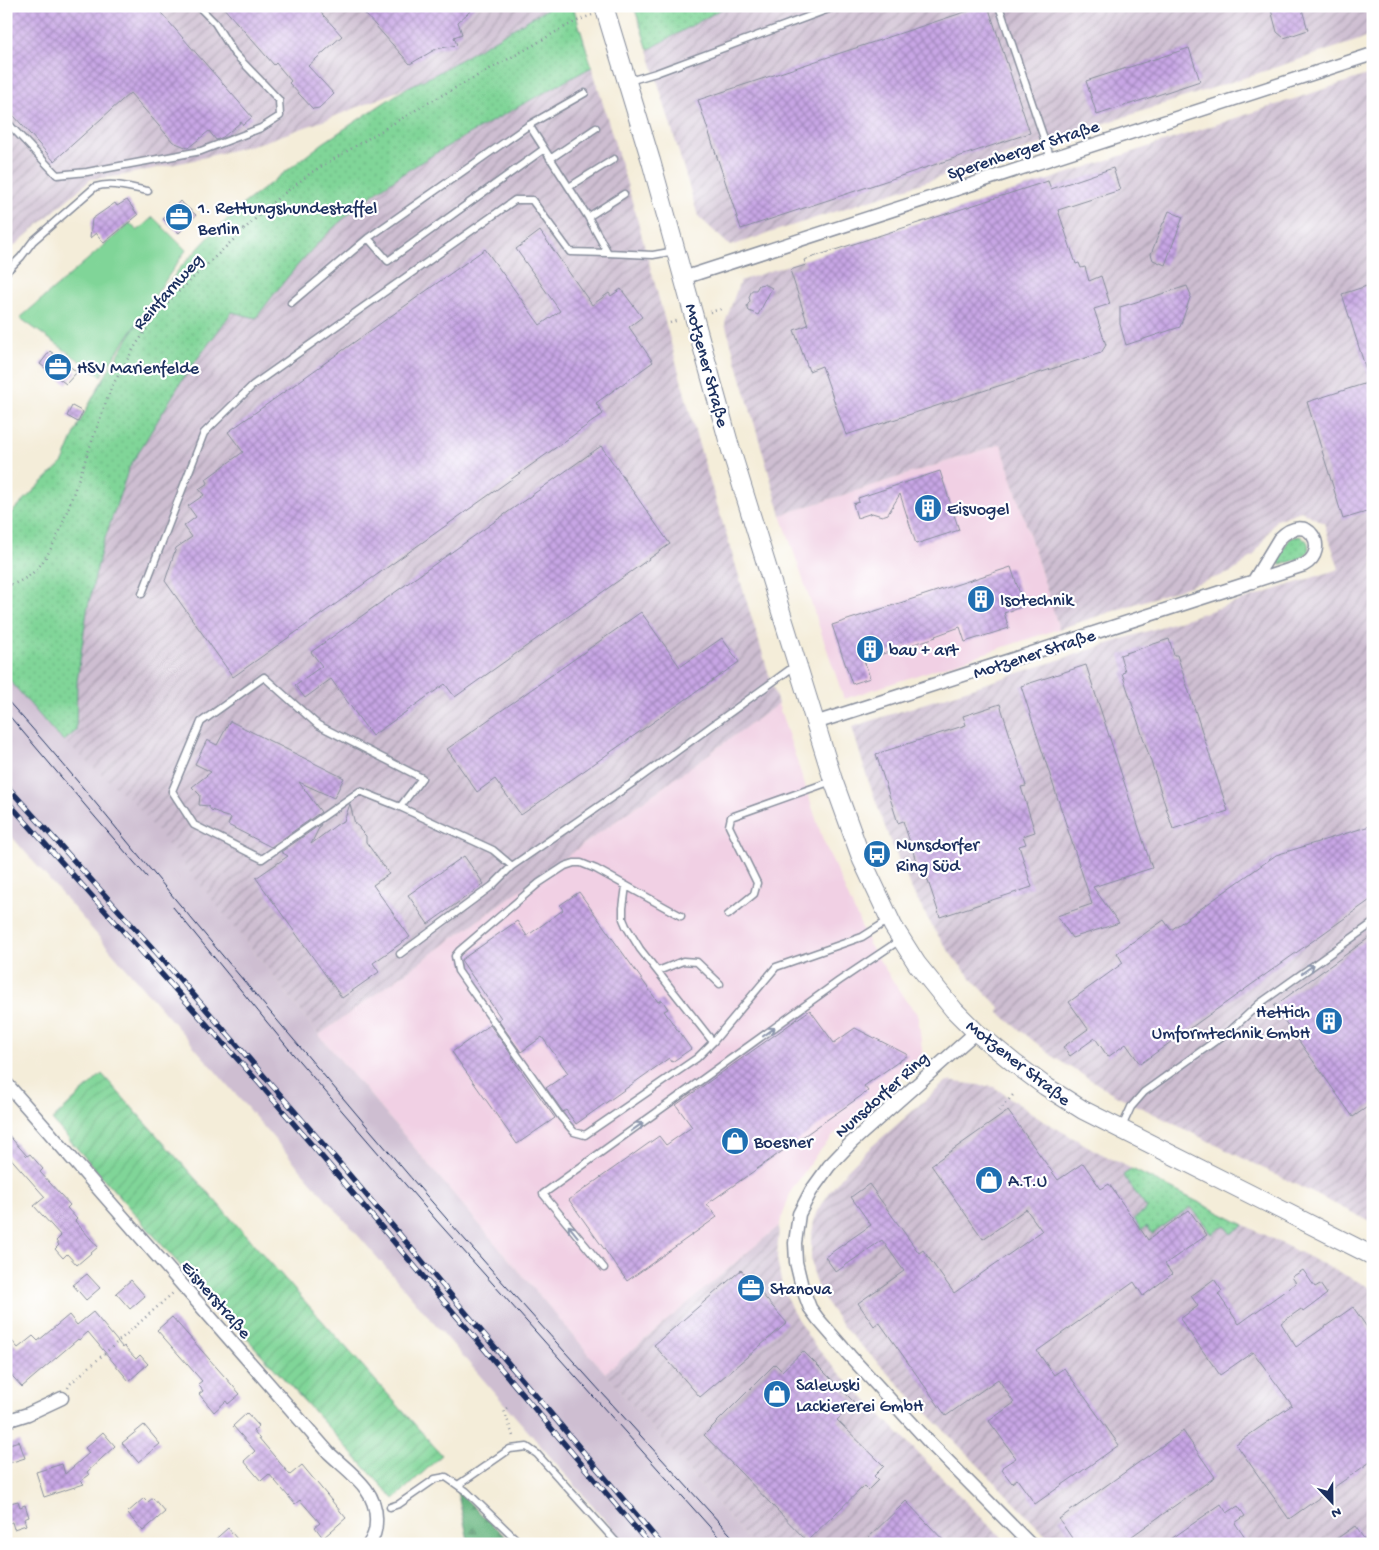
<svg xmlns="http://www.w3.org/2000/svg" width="1379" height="1550" font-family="'Gochi Hand',sans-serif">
	<defs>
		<pattern id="industrial-furrows" width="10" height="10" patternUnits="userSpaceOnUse" patternTransform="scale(1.25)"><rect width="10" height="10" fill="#cebed1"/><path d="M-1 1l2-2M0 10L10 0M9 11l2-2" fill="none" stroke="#a69bad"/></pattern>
		<pattern id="grass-dots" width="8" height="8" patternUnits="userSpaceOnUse" patternTransform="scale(1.25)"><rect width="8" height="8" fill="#80d598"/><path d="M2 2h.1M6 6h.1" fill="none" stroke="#6eb785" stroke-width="1.8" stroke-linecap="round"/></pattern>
		<pattern id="forest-firs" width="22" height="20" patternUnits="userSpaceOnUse" patternTransform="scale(1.25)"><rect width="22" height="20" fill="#68b680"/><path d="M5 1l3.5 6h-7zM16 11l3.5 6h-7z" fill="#55946c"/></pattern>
		<pattern id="garden-furrows" width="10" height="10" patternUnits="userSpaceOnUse" patternTransform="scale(1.25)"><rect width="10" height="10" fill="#80d598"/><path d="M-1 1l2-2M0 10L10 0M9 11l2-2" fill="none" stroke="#6eb785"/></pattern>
		<pattern id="building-cross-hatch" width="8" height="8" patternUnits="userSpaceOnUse" patternTransform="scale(1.25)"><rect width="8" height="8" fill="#c8a6e5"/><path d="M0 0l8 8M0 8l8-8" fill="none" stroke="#a288bd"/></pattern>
	</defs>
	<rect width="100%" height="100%" fill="#fff"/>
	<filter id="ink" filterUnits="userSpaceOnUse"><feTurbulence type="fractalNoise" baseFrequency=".02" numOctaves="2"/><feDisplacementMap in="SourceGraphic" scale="10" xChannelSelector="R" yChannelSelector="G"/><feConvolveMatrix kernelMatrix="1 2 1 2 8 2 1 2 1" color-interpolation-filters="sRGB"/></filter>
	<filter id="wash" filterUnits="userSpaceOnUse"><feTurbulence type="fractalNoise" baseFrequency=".0096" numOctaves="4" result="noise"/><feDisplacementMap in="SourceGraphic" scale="20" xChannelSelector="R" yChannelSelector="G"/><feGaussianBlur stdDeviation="1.12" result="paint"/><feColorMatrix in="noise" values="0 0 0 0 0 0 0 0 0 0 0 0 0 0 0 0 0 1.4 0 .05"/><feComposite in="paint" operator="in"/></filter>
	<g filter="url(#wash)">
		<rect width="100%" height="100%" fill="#f4edd9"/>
		<!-- built -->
		<path fill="#f1d0e4" d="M1001,444L1059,629L844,699L781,515Z
			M778,704L823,840L869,944L906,1001L918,1015L923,1058L837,1132L816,1155L791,1191L779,1226L605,1373L319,1035Z"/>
		<!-- industrial -->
		<path fill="url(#industrial-furrows)" d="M6,6H552L434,75L408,87L328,119L263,142L194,160L119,176L91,179L6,253Z
			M727,6H1373V37L1365,38L730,246L698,216L648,50Z
			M592,67L635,211L698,442L778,704L319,1035L244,939L64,741L76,731L77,682L87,611L102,547L129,468L184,377L232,312L256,318L285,280L318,243L343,219L397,177L450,144Z
			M1373,73V1223L1114,1094L1055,1058L999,1013L1000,1008L973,980L953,957L935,931L915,896L889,838L866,774L852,727L1339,569L1324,523L1301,511L1276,520L1254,555L1232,572L1059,629L1001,444L781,515L725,323L740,281Z
			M947,1081L994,1087L1040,1119L1098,1152L1373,1289V1544H1055L845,1329L821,1295L814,1278L811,1258V1239L814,1221L818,1211L829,1193L847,1170L862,1155Z
			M779,1226L777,1259L782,1286L793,1312L812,1342L829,1362L1007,1544H752L694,1478L605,1373Z"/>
		<!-- railway -->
		<path fill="#cebed1" d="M6,676L54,732L135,804L244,939L319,1035L694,1478L752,1544H626L6,830Z"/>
		<!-- grass -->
		<path fill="url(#grass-dots)" stroke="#4e827b" d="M552,6H573L592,67C558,85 523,104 489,123C438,151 387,180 343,219C310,248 282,283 256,318L232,312L184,377L129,468L102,547L87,611L77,682L76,731L64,741L54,732L6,676V518L63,462L79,423L99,386L135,327L180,268L211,235L242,205L323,143L385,102L408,87L434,75Z
			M634,6H727L648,50Z
			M1299,536C1303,538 1307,539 1308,544C1313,558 1292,561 1282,564H1279L1277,559L1289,540L1291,538Z
			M1132,1169L1244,1225L1231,1234L1225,1225L1212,1234L1191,1207L1152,1234L1147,1226L1141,1230L1134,1219L1147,1209L1123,1175Z"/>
		<!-- forest -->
		<path fill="url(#forest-firs)" stroke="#42726f" d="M457,1491L513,1544H469Z"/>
		<!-- garden -->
		<path fill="url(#garden-furrows)" stroke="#4e827b" d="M102,1074L442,1455L394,1499L185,1271L52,1120Z"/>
		<!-- pitch -->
		<path fill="#80d598" stroke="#4e827b" d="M153,217L186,250L101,376L20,318L130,223L137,231Z"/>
		<g id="blocks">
			<!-- building -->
			<path fill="url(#building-cross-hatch)" d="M6,6H155L252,117L243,125L241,122L223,137L216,140L209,131L188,148L173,142L130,93L54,161L6,107Z
				M222,6H315L342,36L308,66L334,94L319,108L313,109L289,83L291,81L276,63L274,65Z
				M358,6H476L458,22L462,34L454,37L457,45L436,49L410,64Z
				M983,6H988L1030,133L741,229L698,100Z
				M1270,6H1301L1308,30L1284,38L1277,32Z
				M1189,48L1200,81L1097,115L1086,81Z
				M1113,168L1120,190L1058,210L1076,264L1079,263L1081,268L1085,267L1089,281L1101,276L1110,304L1094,309L1106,345L1101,353L846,435L822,366L809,371L794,330L808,325L790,270L806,265L804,260L1048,181L1051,189Z
				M127,200L138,215L104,243L96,233L90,238L92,219L115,203L117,206Z
				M180,201L196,215L179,233L163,219Z
				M1169,211L1183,217L1165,265L1153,260L1151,254L1163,223H1164Z
				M540,231L592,305L609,293L611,296L621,289L642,317L629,327L653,362L596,403L603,414L233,677L165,581L176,548L192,537L184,526L196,517L188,506L204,495L199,489L208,483L206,479L243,452L228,432L485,249L540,325L560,311L516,249Z
				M764,284L772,288L758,315L749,311L747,306L750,301L749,297L752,290H756L759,285Z
				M1373,284V510L1343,519L1307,402L1370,382L1342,294Z
				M1187,286L1191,295L1180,327L1126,345L1120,324V307Z
				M50,351L77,372L66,384L40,364Z
				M72,406L83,412L78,422L67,416Z
				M601,446L670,544L455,697L445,684L372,736L331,679L305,698L295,685L322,666L311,652Z
				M940,471L959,530L916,544L900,494L888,514L882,516L872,513L857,518L853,504L859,502L858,498Z
				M1011,567L1024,606L1004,613L1009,628L965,642L960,627L935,636L936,637L864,660L870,678L852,684L832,625Z
				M641,612L680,667L722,638L739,662L521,815L495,779L477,792L447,749Z
				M1169,639L1174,655H1177L1228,811L1173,829L1122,673L1125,672L1120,655Z
				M1086,665L1152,868L1093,887L1119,923L1072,938L1057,916L1092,904L1021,686Z
				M1000,704L1026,786L1021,787L1035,832L1023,836L1026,844L1019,846L1032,887L940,917L924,869L919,870L903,821L898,823L876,754L966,725L963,716Z
				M230,721L344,778L334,798L299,782L321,812L271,847L228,825L231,818L221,815L217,812L211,810L208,806L199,805L200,795L192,787L211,772L195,764L207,740L217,745Z
				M350,804L355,824L359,827L360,830L366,836V842L389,874L373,885L410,937L373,963L379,972L342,998L256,878L288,856L281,852L321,824L311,844L339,823L344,821Z
				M1373,825V898L1140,1064L1126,1044L1108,1057L1095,1038L1070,1056L1063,1047L1088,1029L1069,1002L1123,963L1117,953L1164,920L1171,930L1276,855Z
				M464,856L484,884L428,924L408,895Z
				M579,892L658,1002L662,1000L668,1009L664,1011L691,1049L672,1062L669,1058L576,1124L566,1110L563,1112L546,1088L568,1073L542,1037L521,1052L498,1020L501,1018L461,960L517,921L527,936L563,910L560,905Z
				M1373,935V1103L1353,1117L1274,1006Z
				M810,1010L834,1043L855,1028L908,1055L864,1086L868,1091L707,1204L717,1217L627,1281L569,1200L659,1136L666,1145L692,1127L676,1105Z
				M490,1025L513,1057L512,1058L555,1118L517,1144L452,1052Z
				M1008,1111L1058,1180L1083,1163L1101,1189L1109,1184L1148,1240L1189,1210L1207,1235L1165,1264L1172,1274L1143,1296L1134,1282L1037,1351L1054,1375L1064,1368L1119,1445L1035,1504L1017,1479L1012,1483L1002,1470L1003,1469L1002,1467L1016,1458L989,1421L1014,1403L998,1379L946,1416L879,1322L874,1326L858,1303L904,1271L882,1240L836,1272L825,1257L871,1225L851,1197L869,1184L919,1253L923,1250L954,1293L1042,1231L1026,1209L983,1239L931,1165Z
				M6,1132L27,1156L30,1154L43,1169L40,1172L70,1205L67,1208L77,1219L75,1221L98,1247L77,1265L67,1254L63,1258L55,1249L59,1245L56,1241L61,1236L34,1206L45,1197L6,1153Z
				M741,1270L787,1323L700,1397L654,1345Z
				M1303,1270L1315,1287L1320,1284L1327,1294L1303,1312L1301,1309L1281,1323L1296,1347L1353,1307L1373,1336V1460L1289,1519L1236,1444L1292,1405L1253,1352L1220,1375L1180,1319L1198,1306L1191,1296L1214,1279L1222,1291L1218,1294L1239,1324L1296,1283L1292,1277Z
				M87,1274L100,1288L86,1300L73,1285Z
				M131,1280L145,1296L130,1309L116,1293Z
				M93,1312L123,1348L124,1346L136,1359L140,1355L148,1364L129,1381L88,1332L79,1340L78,1339L22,1387L6,1369V1365L11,1361L6,1355V1334L18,1348L33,1336L38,1341L69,1315L77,1325Z
				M172,1317L240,1394L228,1404L226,1401L214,1412L199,1394L203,1391L198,1384L202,1381L157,1330Z
				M803,1351L855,1403L837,1420L884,1466L874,1476L878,1480L868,1490L864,1486L807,1541L704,1435L775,1364L782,1371Z
				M247,1413L259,1426L253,1431L290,1475L302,1465L346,1518L323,1538L315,1527L320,1523L300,1500L295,1504L269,1474L261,1481L244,1461L255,1451L233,1426Z
				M144,1425L160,1444L138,1462L122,1443Z
				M1183,1431L1215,1477L1121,1544H1076L1059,1519Z
				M103,1432L115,1446L87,1472L89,1475L81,1481L84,1484L44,1497L36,1472L62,1464L65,1474L89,1453L85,1448Z
				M19,1441L25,1458L6,1464V1445Z
				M144,1498L148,1502L153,1498L165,1512L143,1531L127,1513Z
				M18,1501L20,1507L25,1505L29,1517L24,1519L26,1525L14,1529L12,1522L6,1524V1504Z
				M906,1501L947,1544H862Z
				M1221,1504L1227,1513L1238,1506L1245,1516L1235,1523L1249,1544H1164Z
				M1355,1526L1368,1544H1329Z
				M228,1528L241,1544H210Z"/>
		</g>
	</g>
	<g filter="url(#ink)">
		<use href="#blocks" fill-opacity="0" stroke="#888e9c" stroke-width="1"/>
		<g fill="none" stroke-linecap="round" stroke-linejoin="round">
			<!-- lane casing -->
			<g stroke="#888e9c" stroke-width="9">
				<path id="lane" d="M999,6L1051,159
					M629,81L656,73L837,6
					M6,121L57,175L87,172L201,151L261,128L280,116L279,100L234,53L215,23L198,6
					M529,125L585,93
					M550,159L596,128
					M569,187L614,159
					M588,217L624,194
					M368,238L388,261L544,149
					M6,272L21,257L33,241L95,187C112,181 131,188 148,191
					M291,303L368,238L529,125L588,217L608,253L653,255L675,251
					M142,594L204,433L253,385L515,200H532L570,252L608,253
					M400,807L422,778L318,725L264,677L201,722L172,791L194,825L262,859L360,791L400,807L493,850L512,866
					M626,886L623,908V919L626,926L640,949L713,1042
					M728,915L754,894L757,883L729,826L731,817L832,781
					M681,916L596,869L581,863H574L565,866L539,883L459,951L455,956L458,971L561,1117L574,1132L585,1135L697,1058L713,1042L776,967L862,937L889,920
					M400,954L492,886L512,866L637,780L796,665
					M658,971L683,961L697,962L720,984
					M1121,1129L1131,1107L1144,1092L1232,1029L1259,1004L1373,923
					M604,1268L543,1194L839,981L900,940
					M458,1485L510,1449L527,1447L537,1454L618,1544
					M390,1507L399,1504L435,1479L446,1477L466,1491L521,1544"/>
			</g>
			<!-- street casing -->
			<g stroke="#888e9c" stroke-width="15">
				<path id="street" d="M683,278L1373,54
					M815,723L1236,587L1304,565C1331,550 1308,509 1279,539L1253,582
					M976,1032L851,1143L829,1166L811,1191L799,1214L795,1243L796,1262L802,1287L810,1308L818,1319L850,1356L930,1443L1030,1544
					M6,1083L329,1453C350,1473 378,1490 376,1522C376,1530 374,1537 369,1544
					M6,1421L28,1414L62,1398"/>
			</g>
			<!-- secondary casing -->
			<g stroke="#888e9c" stroke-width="20">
				<path id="secondary" d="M604,6L651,161L730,447L833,780L862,860L893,926L917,964L954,1010L976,1032L1014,1063L1045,1086L1083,1110L1373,1256"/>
			</g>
			<!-- path -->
			<path stroke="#888e9c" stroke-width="2.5" stroke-dasharray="1 4" stroke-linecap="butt" d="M640,6L654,10L662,6
				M710,312L721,309
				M670,323L678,320
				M6,586C38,578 46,558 60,531L111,388L134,348L152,321L174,296L273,202L312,172L426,104L532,46C552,34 570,23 592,15
				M999,1111L1013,1095
				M68,1388L70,1384L173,1293
				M507,1408L504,1410L514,1439"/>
			<!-- lane -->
			<use href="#lane" stroke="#fff" stroke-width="6"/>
			<!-- street -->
			<use href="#street" stroke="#fff" stroke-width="12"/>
			<!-- secondary -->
			<use href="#secondary" stroke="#fff" stroke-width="18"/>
			<!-- tram -->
			<path stroke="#1b2f5e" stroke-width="1" d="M6,699C58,756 106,816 155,875C224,958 295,1041 365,1124C486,1267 613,1405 739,1544
				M6,712L95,817L147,877
				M173,907L293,1054L436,1220L725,1544"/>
			<!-- rail casing -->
			<g stroke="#1b2f5e" stroke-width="5.5">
				<path id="rail" d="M6,785L165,962L336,1159L661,1544
					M6,800L259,1083L329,1165L649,1544"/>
			</g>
			<!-- rail -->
			<use href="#rail" stroke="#fff" stroke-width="4" stroke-dasharray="11" stroke-linecap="butt"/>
		</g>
		<!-- one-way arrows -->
		<defs><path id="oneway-shaft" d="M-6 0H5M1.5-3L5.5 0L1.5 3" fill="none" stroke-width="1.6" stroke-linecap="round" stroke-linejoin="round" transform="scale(1.25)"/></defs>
		<g stroke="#8d97ae">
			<use href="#oneway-shaft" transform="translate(1308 969) rotate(-35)"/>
			<use href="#oneway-shaft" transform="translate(769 1032) rotate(-36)"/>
			<use href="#oneway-shaft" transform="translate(637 1127) rotate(-36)"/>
			<use href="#oneway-shaft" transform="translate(573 1231) rotate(-129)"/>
		</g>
	</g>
	<!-- icons -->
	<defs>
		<g id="office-disc" transform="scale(1.4375)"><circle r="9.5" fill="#1f6fb2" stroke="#fff"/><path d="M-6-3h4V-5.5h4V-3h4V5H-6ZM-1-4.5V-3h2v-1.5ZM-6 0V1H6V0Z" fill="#fff"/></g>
		<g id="building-disc" transform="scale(1.4375)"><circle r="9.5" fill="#1f6fb2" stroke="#fff"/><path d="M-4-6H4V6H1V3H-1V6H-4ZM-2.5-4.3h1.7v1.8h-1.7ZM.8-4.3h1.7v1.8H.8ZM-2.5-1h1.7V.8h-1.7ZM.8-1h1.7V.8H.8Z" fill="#fff"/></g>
		<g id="bus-disc" transform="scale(1.4375)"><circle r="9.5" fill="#1f6fb2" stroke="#fff"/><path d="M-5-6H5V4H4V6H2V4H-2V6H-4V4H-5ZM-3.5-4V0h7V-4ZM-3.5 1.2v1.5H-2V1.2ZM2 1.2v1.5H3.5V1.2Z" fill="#fff"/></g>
		<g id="shop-disc" transform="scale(1.4375)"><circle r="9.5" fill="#1f6fb2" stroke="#fff"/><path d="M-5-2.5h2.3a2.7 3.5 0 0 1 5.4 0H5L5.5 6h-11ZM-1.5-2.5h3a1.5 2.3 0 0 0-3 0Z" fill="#fff"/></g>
	</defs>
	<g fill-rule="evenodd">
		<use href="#office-disc" x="179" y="217"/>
		<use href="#office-disc" x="58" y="367"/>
		<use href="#building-disc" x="928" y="508"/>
		<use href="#building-disc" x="981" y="599"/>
		<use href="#building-disc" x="870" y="649"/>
		<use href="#bus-disc" x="877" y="854"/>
		<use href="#building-disc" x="1329" y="1021"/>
		<use href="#shop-disc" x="735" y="1141"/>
		<use href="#shop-disc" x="989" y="1180"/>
		<use href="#office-disc" x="751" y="1288"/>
		<use href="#shop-disc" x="777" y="1394"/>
	</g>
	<g text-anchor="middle" stroke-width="4.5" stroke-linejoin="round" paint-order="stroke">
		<!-- street labels -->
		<g font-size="18" fill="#1b2f5e" stroke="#fff">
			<text transform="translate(1023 149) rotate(-18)" y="6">Sperenberger Straße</text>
			<text transform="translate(167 291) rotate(-48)" y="6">Reinfarnweg</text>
			<text transform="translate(708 365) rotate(75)" y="6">Motzener Straße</text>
			<text transform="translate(1034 653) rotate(-18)" y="6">Motzener Straße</text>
			<text transform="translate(1019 1062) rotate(38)" y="6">Motzener Straße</text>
			<text transform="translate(881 1094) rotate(-42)" y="6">Nunsdorfer Ring</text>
			<text transform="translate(217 1299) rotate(49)" y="6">Eisnerstraße</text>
		</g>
		<!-- poi labels -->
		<g font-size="18" fill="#1b2f5e" stroke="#fff" text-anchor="start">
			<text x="198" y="213">1. Rettungshundestaffel<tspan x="198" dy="21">Berlin</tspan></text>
			<text x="77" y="373">HSV Marienfelde</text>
			<text x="947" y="514">Eisvogel</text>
			<text x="1000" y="605">Isotechnik</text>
			<text x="889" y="655">bau + art</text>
			<text x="896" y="850">Nunsdorfer<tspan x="896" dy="21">Ring Süd</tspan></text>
			<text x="1310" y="1017" text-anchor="end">Hettich<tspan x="1310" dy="21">Umformtechnik GmbH</tspan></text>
			<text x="754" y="1147">Boesner</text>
			<text x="1008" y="1186">A.T.U</text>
			<text x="770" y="1294">Stanova</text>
			<text x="796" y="1390">Salewski<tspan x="796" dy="21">Lackiererei GmbH</tspan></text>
		</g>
	</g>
	<!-- margin -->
	<rect width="1379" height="1550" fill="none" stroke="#fff" stroke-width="25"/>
	<!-- north arrow -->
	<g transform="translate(1332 1502) rotate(158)" stroke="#ffffff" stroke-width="4" paint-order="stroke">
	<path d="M0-4L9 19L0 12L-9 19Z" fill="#1b2f5e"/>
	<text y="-8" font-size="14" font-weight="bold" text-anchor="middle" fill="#1b2f5e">N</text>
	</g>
</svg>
